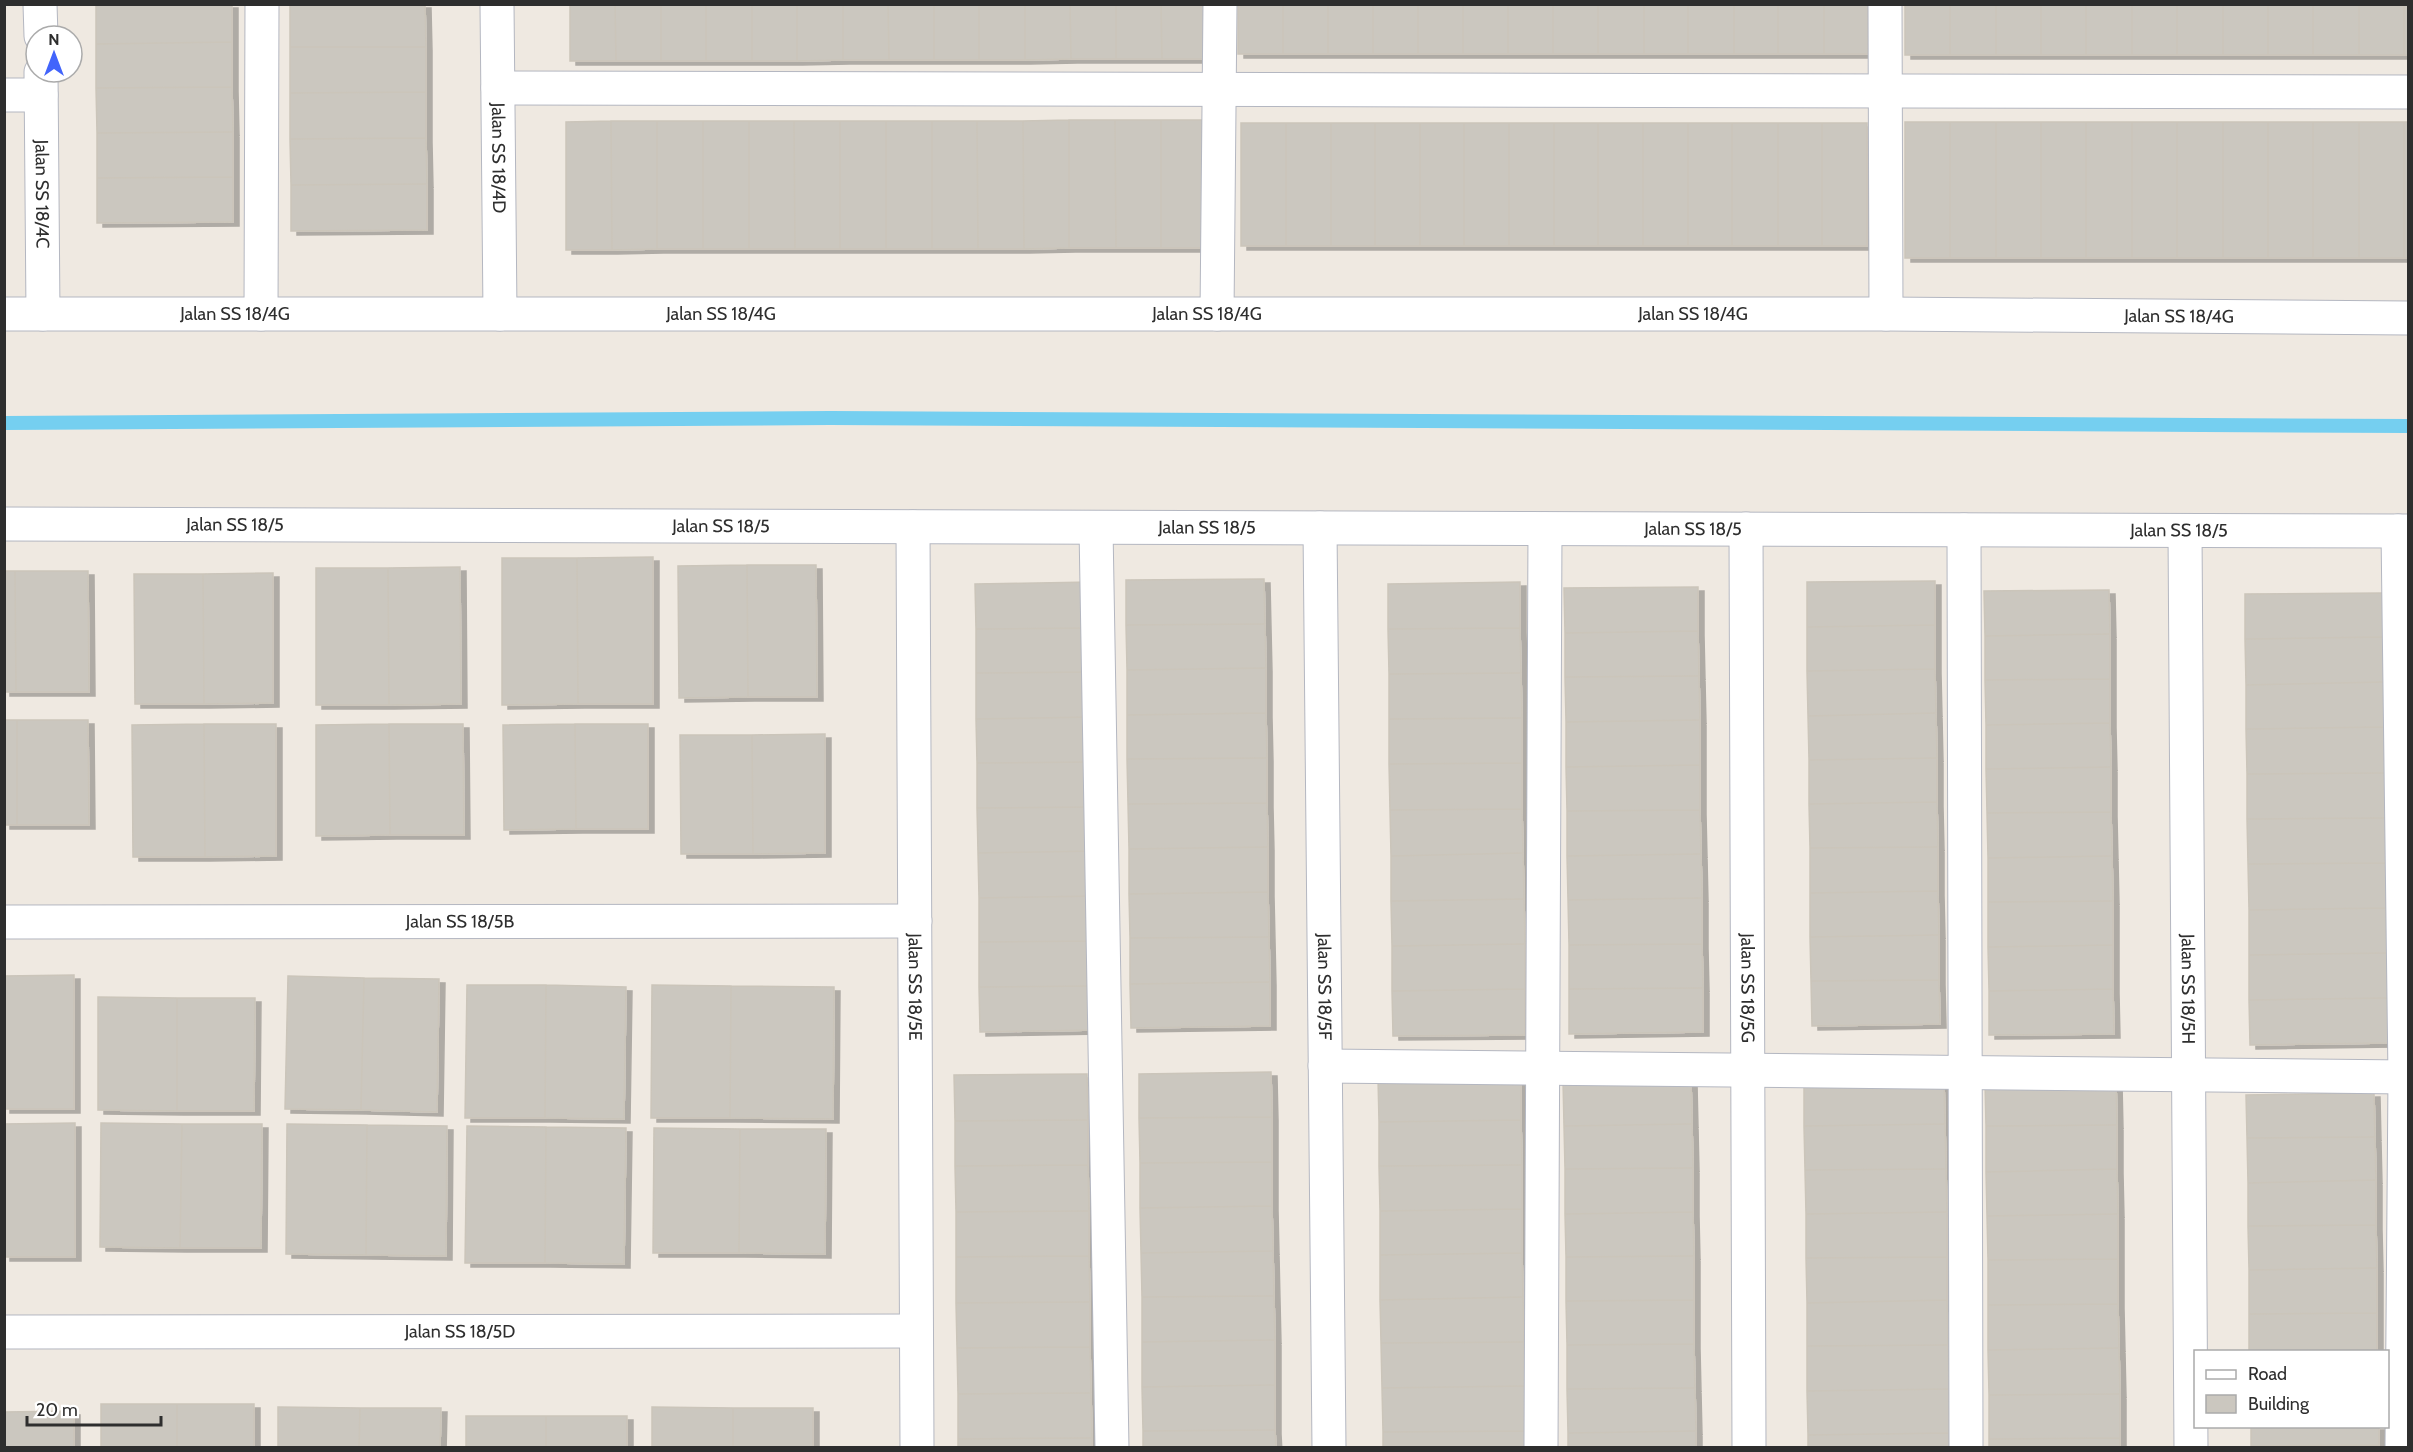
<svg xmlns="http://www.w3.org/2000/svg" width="2413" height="1452" font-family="Cabin,sans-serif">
	<defs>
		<filter id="shadow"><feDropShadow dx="6" dy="4" stdDeviation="0" flood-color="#0004"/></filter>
	</defs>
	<rect width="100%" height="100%" fill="#efe9e1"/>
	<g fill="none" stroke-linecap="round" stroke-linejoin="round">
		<!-- stream -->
		<path stroke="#75cff0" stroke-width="14" d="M4,423L830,418L2408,426"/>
	</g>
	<!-- building -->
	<path fill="#cbc7bf" stroke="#cbc5ba" stroke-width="1.5" filter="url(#shadow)" d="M96,4H232V42L96,44Z
		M290,4H425L426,47H290Z
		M570,4H615L616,61H570Z
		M615,4H661V61H616Z
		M661,4H706V61H661Z
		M706,4H752V61H706Z
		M752,4H797V61H752Z
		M797,4H843V60L797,61Z
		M843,4H888L889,60H843Z
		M888,4H934V60H889Z
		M934,4H979V60H934Z
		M979,4H1025V60H979Z
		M1025,4H1070L1071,59L1025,60Z
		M1070,4H1116V59H1071Z
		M1116,4H1161L1162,59H1116Z
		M1161,4H1207V59H1162Z
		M1238,4H1283V54H1238Z
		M1283,4H1328V54H1283Z
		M1328,4H1373V54H1328Z
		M1373,4H1418V54H1373Z
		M1418,4H1463V54H1418Z
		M1463,4H1508V54H1463Z
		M1508,4H1553V54H1508Z
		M1553,4H1598V54H1553Z
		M1598,4H1644V54H1598Z
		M1644,4H1688V54H1644Z
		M1688,4H1734V54H1688Z
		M1734,4H1778V54H1734Z
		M1778,4H1824V54H1778Z
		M1824,4H1868V54H1824Z
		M1905,4H1950V55H1905Z
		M1950,4H1996V55H1950Z
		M1996,4H2041V55H1996Z
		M2041,4H2086V55H2041Z
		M2086,4H2132V55H2086Z
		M2132,4H2177V55H2132Z
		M2177,4H2223V55H2177Z
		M2223,4H2268V55H2223Z
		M2268,4H2313V55H2268Z
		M2313,4H2359V55H2313Z
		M2359,4H2404V55H2359Z
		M2404,4H2408V55H2404Z
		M232,42V87L96,88V44Z
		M290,47H426V92L290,93Z
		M232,87L233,132L97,133L96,88Z
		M426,92V138L290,139V93Z
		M1069,120V248L1024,249L1023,121Z
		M1069,120H1115L1116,248H1069Z
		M1115,120H1161V248H1116Z
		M1161,120H1206L1207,248H1161Z
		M611,121L612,250H566V122Z
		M611,121H657V249L612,250Z
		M657,121H703V249H657Z
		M703,121H749V249H703Z
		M749,121H794L795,249H749Z
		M794,121H840V249H795Z
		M840,121H886V249H840Z
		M886,121H932V249H886Z
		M932,121H977L978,249H932Z
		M977,121H1023L1024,249H978Z
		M1905,122H1950V258H1905Z
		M1950,122H1996V258H1950Z
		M1996,122H2041V258H1996Z
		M2041,122H2086V258H2041Z
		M2086,122H2132V258H2086Z
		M2132,122H2177V258H2132Z
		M2177,122H2223V258H2177Z
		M2223,122H2268V258H2223Z
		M2268,122H2313V258H2268Z
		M2313,122H2359V258H2313Z
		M2359,122H2404V258H2359Z
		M2404,122H2408V258H2404Z
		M1241,123H1286V246H1241Z
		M1286,123H1331V246H1286Z
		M1331,123H1375V246H1331Z
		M1375,123H1420V246H1375Z
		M1420,123H1464V246H1420Z
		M1464,123H1509V246H1464Z
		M1509,123H1554V246H1509Z
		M1554,123H1598V246H1554Z
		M1598,123H1643V246H1598Z
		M1643,123H1688V246H1643Z
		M1688,123H1732V246H1688Z
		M1732,123H1778V246H1732Z
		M1778,123H1822V246H1778Z
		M1822,123H1867V246H1822Z
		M233,132V177L97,178V133Z
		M426,138L427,184L291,185L290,139Z
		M233,177V222L97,223V178Z
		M427,184V230L291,231V185Z
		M653,557V704H578L577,558Z
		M502,558H577L578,704L502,705Z
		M747,565L748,697L679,698L678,566Z
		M747,565H816L817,697H748Z
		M460,567L461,704L389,705L388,568Z
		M316,568H388L389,705H316Z
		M4,571H15L16,692H4Z
		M15,571H88L89,692H16Z
		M273,573V703L204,704L203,574Z
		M134,574H203L204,704H135Z
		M1264,579L1265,624L1126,625V580Z
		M1935,581V625L1807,627V582Z
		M1091,582L1092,628L976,629L975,584Z
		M1520,582V628L1388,629V584Z
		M1698,587V631L1565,633L1564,588Z
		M2109,590L2110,634L1985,636L1984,591Z
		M2383,593V637L2245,639V594Z
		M1265,624L1266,668L1127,670L1126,625Z
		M1935,625V669L1807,671V627Z
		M1092,628V672L976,673V629Z
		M1520,628L1521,673L1389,674L1388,629Z
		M1698,631L1699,676L1565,677V633Z
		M2110,634V679L1985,680V636Z
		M2383,637L2384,682L2246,685L2245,639Z
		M1266,668V713L1127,715V670Z
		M1935,669L1936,713L1808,716L1807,671Z
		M1092,672V717L976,719V673Z
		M1521,673L1522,718L1389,719V674Z
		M1699,676L1700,720L1566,722L1565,677Z
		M2110,679V723L1986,725L1985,680Z
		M2384,682V727L2246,729V685Z
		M1266,713L1267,758L1127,759V715Z
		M1936,713L1937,758L1809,760L1808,716Z
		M1092,717L1093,762L977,763L976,719Z
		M1522,718V763L1389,764V719Z
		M4,720H17V825H4Z
		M17,720H88L89,825H17Z
		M1700,720V765L1566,767V722Z
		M2110,723L2111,767L1986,769V725Z
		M204,724L205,857H133L132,725Z
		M204,724H276V856L205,857Z
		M389,724L390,835L316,836V725Z
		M389,724H463L464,835H390Z
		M575,724L576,829L504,830L503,725Z
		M575,724H648V829H576Z
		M2384,727L2385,773L2247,774L2246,729Z
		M825,734V853L753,854L752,735Z
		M680,735H752L753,854H681Z
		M1267,758V803L1128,804L1127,759Z
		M1937,758V802L1809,804V760Z
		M1093,762L1094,807L977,808V763Z
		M1522,763V809L1390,810L1389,764Z
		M1700,765V810L1567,811L1566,767Z
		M2111,767V812L1987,813L1986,769Z
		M2385,773L2386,818L2247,819V774Z
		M1937,802L1938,847L1810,848L1809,804Z
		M1267,803L1268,847L1129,849L1128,804Z
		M1094,807V851L978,853L977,808Z
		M1522,809L1523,853L1391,856L1390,810Z
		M1700,810L1701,854L1567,856V811Z
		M2111,812L2112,856L1988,858L1987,813Z
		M2386,818V863L2248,864L2247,819Z
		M1268,847V892L1129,894V849Z
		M1938,847V891L1810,893V848Z
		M1094,851L1095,896L979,898L978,853Z
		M1523,853L1524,899L1391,901V856Z
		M1701,854L1702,898L1568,900L1567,856Z
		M2112,856L2113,901L1988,902V858Z
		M2386,863V908L2249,910L2248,864Z
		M1938,891L1939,935L1810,937V893Z
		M1268,892L1269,937L1130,938L1129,894Z
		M1095,896V941L979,942V898Z
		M1702,898V944L1569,945L1568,900Z
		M1524,899L1525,944L1392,946L1391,901Z
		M2113,901V945L1988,947V902Z
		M2386,908L2387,953L2249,955V910Z
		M1939,935V980L1811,981L1810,937Z
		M1269,937L1270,982L1130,984V938Z
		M1095,941L1096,986L979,987V942Z
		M1525,944V989L1392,991V946Z
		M1702,944L1703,988L1569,989V945Z
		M2113,945V989L1989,991L1988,947Z
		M2387,953L2388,998L2249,1000V955Z
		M74,975V1109H4V976Z
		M288,976L364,978L361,1110L285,1109Z
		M364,978L439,979L437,1112L361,1110Z
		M1939,980L1940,1024L1812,1026L1811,981Z
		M1270,982V1026L1131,1028L1130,984Z
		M467,985H546L545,1118H465Z
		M546,985L626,987L624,1119L545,1118Z
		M652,985L731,986L730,1118H651Z
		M731,986L834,987L833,1119L730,1118Z
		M1096,986V1030L980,1032L979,987Z
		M1703,988V1032L1569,1034V989Z
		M1525,989V1035L1393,1036L1392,991Z
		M2113,989L2114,1034L1989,1035V991Z
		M98,997L177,998V1111L98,1110Z
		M177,998H255L254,1111H177Z
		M2388,998V1043L2250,1045L2249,1000Z
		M1271,1072L1272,1117L1139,1118V1074Z
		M1087,1074L1088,1120L955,1121L954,1075Z
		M1521,1076V1120L1379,1122L1378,1078Z
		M1691,1080L1692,1124L1564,1126L1563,1081Z
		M1944,1080L1945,1124L1804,1126V1081Z
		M2116,1080L2117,1125L1986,1126L1985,1082Z
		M2374,1093L2375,1137L2247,1138L2246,1095Z
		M1272,1117V1162L1140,1163L1139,1118Z
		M1088,1120V1165L955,1166V1121Z
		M1521,1120L1522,1165L1379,1166V1122Z
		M75,1123V1257H4V1124Z
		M101,1123L182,1124L180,1248L100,1247Z
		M182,1124H262L261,1248H180Z
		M287,1124L367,1125L366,1255L286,1254Z
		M1692,1124L1693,1168L1565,1169L1564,1126Z
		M1945,1124L1946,1169L1805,1170L1804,1126Z
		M367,1125L447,1126L446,1256L366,1255Z
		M2117,1125V1169L1986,1172V1126Z
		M467,1126L546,1127L545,1263H465Z
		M546,1127L626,1128L624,1264L545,1263Z
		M654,1128L740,1129L739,1253H653Z
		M740,1129H826L825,1254L739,1253Z
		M2375,1137L2376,1180L2248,1183L2247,1138Z
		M1272,1162V1206L1140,1208V1163Z
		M1088,1165L1089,1211L956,1212L955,1166Z
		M1522,1165V1209L1380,1211L1379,1166Z
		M1693,1168V1212L1565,1214V1169Z
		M1946,1169L1947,1212L1806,1214L1805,1170Z
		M2117,1169L2118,1214L1987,1216L1986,1172Z
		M2376,1180V1225L2248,1226V1183Z
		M1272,1206L1273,1251L1141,1253L1140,1208Z
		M1522,1209V1253L1380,1255V1211Z
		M1089,1211V1256L956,1257V1212Z
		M1693,1212L1694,1256L1566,1257L1565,1214Z
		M1947,1212V1257L1806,1258V1214Z
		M2118,1214V1259L1988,1260L1987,1216Z
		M2376,1225L2377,1268L2249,1270L2248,1226Z
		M1273,1251L1274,1296L1142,1297L1141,1253Z
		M1522,1253L1523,1297L1380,1300V1255Z
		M1089,1256L1090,1302L956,1303V1257Z
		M1694,1256V1300L1566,1301V1257Z
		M1947,1257V1300L1807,1303L1806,1258Z
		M2118,1259V1304L1988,1305V1260Z
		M2377,1268V1313L2249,1314V1270Z
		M1274,1296L1275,1340L1142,1342V1297Z
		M1523,1297L1524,1342L1381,1343L1380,1300Z
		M1694,1300V1344L1567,1345L1566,1301Z
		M1947,1300L1948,1345L1807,1346V1303Z
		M1090,1302V1347L957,1348L956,1303Z
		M2118,1304L2119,1348L1988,1350V1305Z
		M2377,1313V1352H2249V1314Z
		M1275,1340V1385L1142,1387V1342Z
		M1524,1342L1525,1386L1382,1388L1381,1343Z
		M1694,1344L1695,1388L1567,1389V1345Z
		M1948,1345L1949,1389L1807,1391V1346Z
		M1090,1347L1091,1393L958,1394L957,1348Z
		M2119,1348L2120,1394L1989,1395L1988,1350Z
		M1275,1385V1430L1143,1431L1142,1387Z
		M1525,1386V1431L1383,1432L1382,1388Z
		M1695,1388L1696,1431L1568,1433L1567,1389Z
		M1949,1389V1433L1808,1435L1807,1391Z
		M1091,1393L1092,1438L958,1439V1394Z
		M2120,1394V1438L1989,1439V1395Z
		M101,1404H177V1448H101Z
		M177,1404H254V1448H177Z
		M278,1407L360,1408L359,1448H278Z
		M652,1407L733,1408V1448H652Z
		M360,1408H441L440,1448H359Z
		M733,1408H813V1448H733Z
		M74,1411V1448H4V1412Z
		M466,1416H546V1448H466Z
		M546,1416H627V1448H546Z
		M2251,1426H2379V1445L2251,1446Z
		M1275,1430L1276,1448H1143V1431Z
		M1525,1431V1448H1383V1432Z
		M1696,1431V1448H1568V1433Z
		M1949,1433V1448H1808V1435Z
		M1092,1438V1448H958V1439Z
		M2120,1438V1448H1989V1439Z
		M2379,1445V1448L2251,1446Z"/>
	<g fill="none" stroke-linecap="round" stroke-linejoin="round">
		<!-- minor casing -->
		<g stroke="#b4b7c1" stroke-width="35">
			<g id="minor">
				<path d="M40,4L41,36"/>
				<path id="s1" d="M497,4L500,314"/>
				<path d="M1885,4L1886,314"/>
				<path id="s2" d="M41,72L43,314"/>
				<path d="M498,88L2408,92"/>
				<path d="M4,95H41"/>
				<path id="s3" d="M4,314H1886L2408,318"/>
				<path d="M261,314L262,4"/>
				<path d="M1217,314L1220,4"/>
				<path id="s4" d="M4,524L2408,531"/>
				<path id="s5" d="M913,527L917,1448"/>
				<path d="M1096,528L1112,1448"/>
				<path id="s6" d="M1320,528L1329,1448"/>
				<path id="s7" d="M1746,529L1749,1448"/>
				<path d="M1964,530L1966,1448"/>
				<path id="s8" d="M2185,531L2191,1448"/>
				<path d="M2398,531L2405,1077L2402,1448"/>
				<path id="s9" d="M4,922L915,921"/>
				<path d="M1325,1066L2408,1077"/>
				<path id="s10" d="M4,1332L916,1331"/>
				<path d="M1541,1448L1545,529"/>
			</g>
		</g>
		<!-- minor -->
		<use href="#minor" stroke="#fff" stroke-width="33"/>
	</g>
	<g text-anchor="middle" stroke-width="4.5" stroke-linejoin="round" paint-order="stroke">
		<!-- street labels -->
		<g font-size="18" fill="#2e2e2e" stroke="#fff">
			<text dy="6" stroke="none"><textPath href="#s1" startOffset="154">Jalan SS 18/4D</textPath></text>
			<text dy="6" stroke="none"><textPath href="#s2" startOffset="122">Jalan SS 18/4C</textPath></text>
			<text dy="6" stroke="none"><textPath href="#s3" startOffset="231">Jalan SS 18/4G</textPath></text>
			<text dy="6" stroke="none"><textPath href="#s3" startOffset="717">Jalan SS 18/4G</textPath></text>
			<text dy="6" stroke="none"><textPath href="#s3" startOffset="1203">Jalan SS 18/4G</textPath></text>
			<text dy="6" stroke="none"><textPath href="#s3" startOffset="1689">Jalan SS 18/4G</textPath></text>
			<text dy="6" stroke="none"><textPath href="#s3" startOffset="2175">Jalan SS 18/4G</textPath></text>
			<text dy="6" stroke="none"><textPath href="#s4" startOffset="231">Jalan SS 18/5</textPath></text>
			<text dy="6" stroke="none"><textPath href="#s4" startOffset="717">Jalan SS 18/5</textPath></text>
			<text dy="6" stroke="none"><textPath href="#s4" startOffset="1203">Jalan SS 18/5</textPath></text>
			<text dy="6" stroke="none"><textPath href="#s4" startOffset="1689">Jalan SS 18/5</textPath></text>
			<text dy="6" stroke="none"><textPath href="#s4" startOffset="2175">Jalan SS 18/5</textPath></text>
			<text dy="6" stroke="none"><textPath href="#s9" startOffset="456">Jalan SS 18/5B</textPath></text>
			<text dy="6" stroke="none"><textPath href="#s5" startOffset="460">Jalan SS 18/5E</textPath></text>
			<text dy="6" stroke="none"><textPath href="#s6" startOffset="459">Jalan SS 18/5F</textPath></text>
			<text dy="6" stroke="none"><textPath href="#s7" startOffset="459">Jalan SS 18/5G</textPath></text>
			<text dy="6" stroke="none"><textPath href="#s8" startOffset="458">Jalan SS 18/5H</textPath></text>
			<text dy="6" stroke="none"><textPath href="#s10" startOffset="456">Jalan SS 18/5D</textPath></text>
		</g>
	</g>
	<!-- border -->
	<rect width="2413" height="1452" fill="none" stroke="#2e2e2e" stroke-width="12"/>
	<!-- legend -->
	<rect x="2194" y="1350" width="195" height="78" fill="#ffffff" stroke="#ababab" stroke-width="1.5"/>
	<rect x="2206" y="1370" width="30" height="9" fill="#ffffff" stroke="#ababab" stroke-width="1.5"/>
	<text x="2248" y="1380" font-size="18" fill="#2e2e2e">Road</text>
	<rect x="2206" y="1395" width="30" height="18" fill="#cbc7bf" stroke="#ababab" stroke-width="1.5"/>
	<text x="2248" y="1410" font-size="18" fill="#2e2e2e">Building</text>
	<!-- north arrow -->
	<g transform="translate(54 54)"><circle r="28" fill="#ffffff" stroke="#ababab" stroke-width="1.5"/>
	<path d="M0-4.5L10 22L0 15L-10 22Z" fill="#4264fb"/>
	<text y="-9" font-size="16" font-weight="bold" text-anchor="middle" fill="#2e2e2e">N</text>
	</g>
	<!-- scale -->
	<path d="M27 1416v9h134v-9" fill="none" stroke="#2e2e2e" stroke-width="3"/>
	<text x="36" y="1416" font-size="18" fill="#2e2e2e" stroke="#ffffff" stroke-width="4.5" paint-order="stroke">20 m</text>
</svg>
